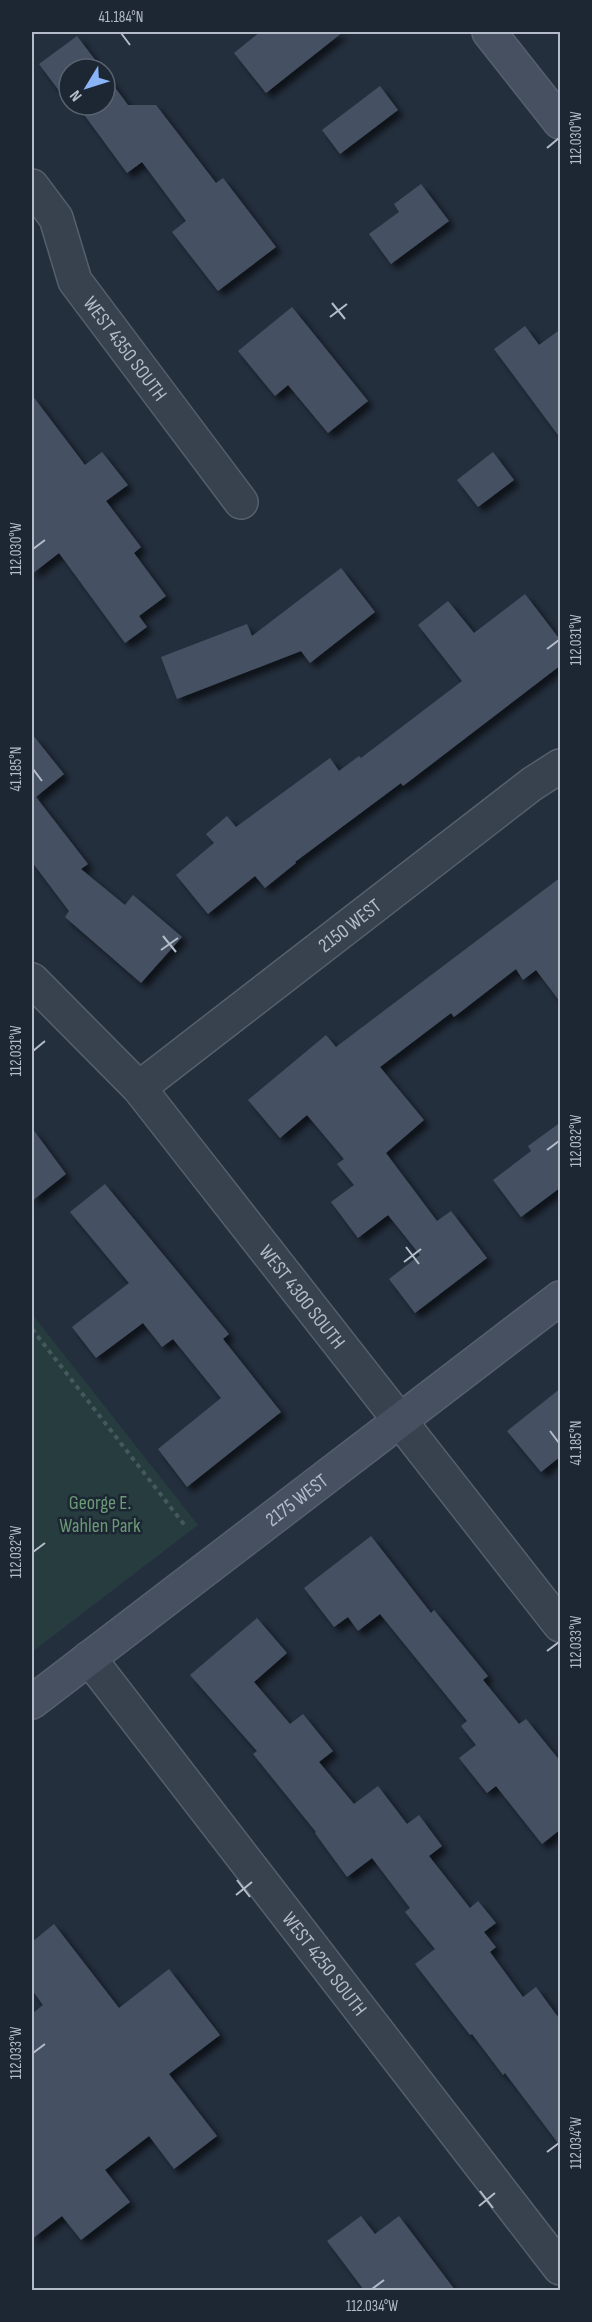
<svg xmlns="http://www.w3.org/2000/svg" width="592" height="2322" font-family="'Sofia Sans Condensed',sans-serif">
	<defs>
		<filter id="shadow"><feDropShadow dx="5.5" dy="5.5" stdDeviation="3" flood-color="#0009"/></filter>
	</defs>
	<rect width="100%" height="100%" fill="#242f3e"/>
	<!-- green -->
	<path fill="#263c3f" d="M32,1314L198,1525L32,1652Z"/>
	<!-- building -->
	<path fill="#455162" filter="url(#shadow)" d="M260,32H343L266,93L234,53Z
		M77,36L102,69H69V104L39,64Z
		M105,74L128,105H156L216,183L223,178L276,247L218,291L172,232L186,221L142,162L127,173L77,105H105Z
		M380,86L398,110L340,154L322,130Z
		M421,184L449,221L391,264L369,234L399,212L394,204Z
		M292,307L368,401L328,433L288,385L275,396L238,351Z
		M525,326L539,345L561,329V439L494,349Z
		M32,395L85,465L102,452L128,485L106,501L141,547L134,553L166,596L139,616L147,627L125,643L59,553L32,574Z
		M493,452L514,480L478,507L457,480Z
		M341,568L375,612L310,663L301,651L177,699L161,657L247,624L252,636Z
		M525,594L561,641V665L403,786L401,783L295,862L296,863L265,888L255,876L208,914L176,875L214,843L206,834L227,816L236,827L330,758L339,771L359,756L361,758L462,681L418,625L448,601L474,633Z
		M32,734L64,774L36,797L88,864L81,869L125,905L133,895L182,937L141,983L65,917L69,911L32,862Z
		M561,877V1003L536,970L523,980L516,969L454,1017L451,1013L380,1067L424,1120L386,1153L437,1221L451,1211L487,1258L415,1313L389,1279L420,1255L388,1215L358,1238L331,1202L354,1185L337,1164L344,1159L307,1115L280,1138L248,1100L326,1035L336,1047Z
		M561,1122V1187L521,1217L493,1180L531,1151L528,1146Z
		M32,1128L66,1174L32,1201Z
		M105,1184L229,1334L223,1339L281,1412L187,1487L158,1449L221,1398L173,1339L162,1347L143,1323L96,1358L72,1327L129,1283L70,1212Z
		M561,1388V1456L541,1472L507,1431Z
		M371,1536L431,1613L434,1610L488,1676L483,1680L519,1724L526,1719L561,1762V1829L542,1844L496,1786L487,1793L459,1758L476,1745L461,1726L467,1721L380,1614L358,1631L348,1617L334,1627L304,1588Z
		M257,1618L287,1653L254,1682L290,1724L303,1714L333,1751L319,1762L354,1804L378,1786L407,1824L419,1815L442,1846L429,1856L470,1908L478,1901L496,1923L484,1932L496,1947L490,1952L523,1997L536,1987L561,2021V2147L505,2073L503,2075L472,2034L470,2035L415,1964L435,1949L405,1912L410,1908L372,1858L347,1877L315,1833L316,1832L253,1754L257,1751L190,1675Z
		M54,1924L119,2008L169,1969L220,2035L169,2074L217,2136L174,2169L149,2136L105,2170L130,2202L81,2240L62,2216L32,2239V2014L43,2005L32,1990V1942Z
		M361,2216L375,2234L399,2216L455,2290H364L327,2241Z"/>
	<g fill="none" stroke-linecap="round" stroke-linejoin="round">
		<!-- street casing -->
		<g stroke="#565f6c" stroke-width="36">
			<g id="street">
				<path id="s1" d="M32,186L56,218L75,281L241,502"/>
				<path id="s2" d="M32,980L139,1088L560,1625"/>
				<path id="s3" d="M139,1088L532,784L560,766"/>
				<path id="s4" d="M89,1658L560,2268"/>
			</g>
		</g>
		<!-- secondary casing -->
		<g stroke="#565f6c" stroke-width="36">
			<g id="secondary">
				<path d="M489,32L560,122"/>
				<path id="s5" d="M32,1702L560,1298"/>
			</g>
		</g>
		<!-- path -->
		<path stroke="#44595c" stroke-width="4" stroke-dasharray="4.5 4.5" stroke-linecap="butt" d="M32,1329L186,1527"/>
		<!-- street -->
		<use href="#street" stroke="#38414e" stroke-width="33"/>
		<!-- secondary -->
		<use href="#secondary" stroke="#465061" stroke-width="33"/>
	</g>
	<!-- ticks -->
	<path fill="none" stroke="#b4bcc9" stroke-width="2" d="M121,33L130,45M547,148L559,138M332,303L345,319M330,317L347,304M33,549L45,540M547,649L559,640M33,769L42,781M163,936L176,952M161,950L178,938M33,1051L45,1041M547,1150L559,1141M406,1247L419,1264M404,1262L421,1249M550,1431L559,1443M33,1552L45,1543M547,1651L559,1642M237,1880L250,1897M236,1895L252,1882M33,2053L45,2044M547,2152L559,2143M480,2191L493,2208M479,2206L495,2193M372,2289L384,2280"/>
	<g text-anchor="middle" stroke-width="5" stroke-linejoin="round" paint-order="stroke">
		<!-- street labels -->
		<g font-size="20" fill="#b4bcc9" stroke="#1d2633">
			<text dy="7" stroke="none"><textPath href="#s1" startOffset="190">WEST 4350 SOUTH</textPath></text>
			<text dy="7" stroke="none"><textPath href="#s3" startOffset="266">2150 WEST</textPath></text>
			<text dy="7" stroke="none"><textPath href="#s2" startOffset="417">WEST 4300 SOUTH</textPath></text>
			<text dy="7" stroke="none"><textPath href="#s5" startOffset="333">2175 WEST</textPath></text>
			<text dy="7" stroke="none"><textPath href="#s4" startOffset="386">WEST 4250 SOUTH</textPath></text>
		</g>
		<!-- park labels -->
		<g font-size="20" fill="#6b9a76" stroke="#1d2633">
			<text x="100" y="1509">George E.<tspan x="100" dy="23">Wahlen Park</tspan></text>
		</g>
	</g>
	<!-- border -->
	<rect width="592" height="2322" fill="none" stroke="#1d2633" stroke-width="66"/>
	<!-- north arrow -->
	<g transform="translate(87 87) rotate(232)"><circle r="28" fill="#1d2633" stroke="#59626f" stroke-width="1.5"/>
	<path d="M0-4.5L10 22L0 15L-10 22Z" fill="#8ab4f8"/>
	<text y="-9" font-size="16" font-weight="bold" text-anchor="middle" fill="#b4bcc9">N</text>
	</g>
	<rect x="33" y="33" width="526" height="2256" fill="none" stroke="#b4bcc9" stroke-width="2"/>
	<g font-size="15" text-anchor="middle" fill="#b4bcc9">
		<text x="121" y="22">41.184°N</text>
		<text transform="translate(576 138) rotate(-90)" y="5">112.030°W</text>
		<text transform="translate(16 549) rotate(-90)" y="5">112.030°W</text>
		<text transform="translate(576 640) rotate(-90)" y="5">112.031°W</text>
		<text transform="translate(16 769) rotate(-90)" y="5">41.185°N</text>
		<text transform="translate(16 1051) rotate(-90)" y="5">112.031°W</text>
		<text transform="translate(576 1141) rotate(-90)" y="5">112.032°W</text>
		<text transform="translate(576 1443) rotate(-90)" y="5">41.185°N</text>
		<text transform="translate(16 1552) rotate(-90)" y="5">112.032°W</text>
		<text transform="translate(576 1642) rotate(-90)" y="5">112.033°W</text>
		<text transform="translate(16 2053) rotate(-90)" y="5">112.033°W</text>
		<text transform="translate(576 2143) rotate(-90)" y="5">112.034°W</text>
		<text x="372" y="2311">112.034°W</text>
	</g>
</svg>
